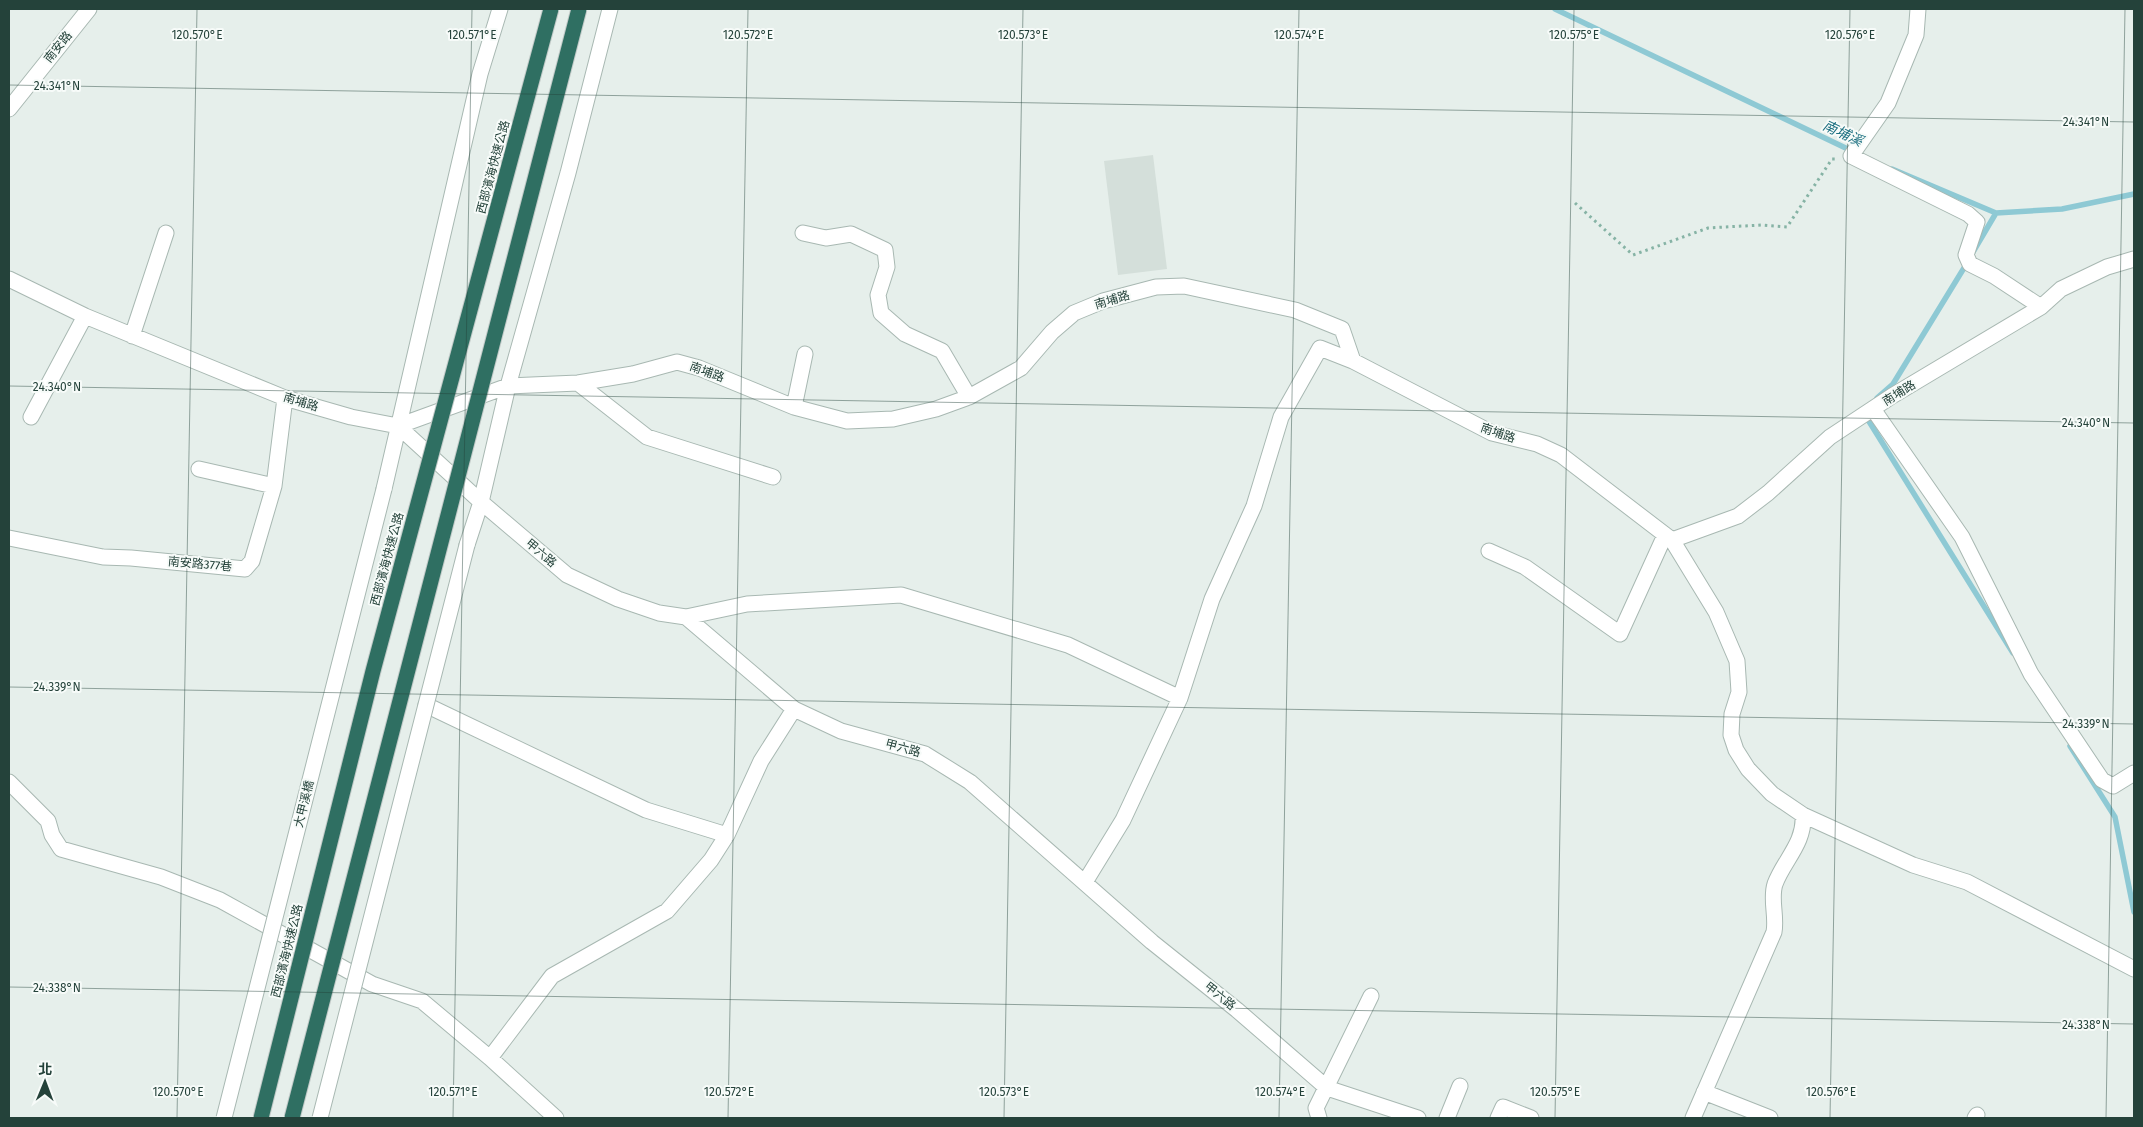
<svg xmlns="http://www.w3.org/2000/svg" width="2143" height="1127" font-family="'Fira Sans','Noto Sans TC',sans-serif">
	<rect width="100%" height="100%" fill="#e6efeb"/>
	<!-- built -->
	<path fill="#d4dfda" d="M1153,155L1167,269L1118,275L1104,161Z"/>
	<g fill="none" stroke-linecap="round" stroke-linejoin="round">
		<!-- stream -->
		<path stroke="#8ec9d4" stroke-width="5.5" d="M1555,9L1854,152
			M1892,169L1996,213L2062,209L2134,194
			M1973,252L1996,213
			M1877,398L1893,384L1967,263
			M1865,415L2013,653
			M2070,746L2115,817L2134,912"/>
		<!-- minor casing -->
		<g stroke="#a8b8b2" stroke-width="17">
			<path id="minor" d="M1918,9L1916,35L1888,103L1851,156L1968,214L1977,222L1966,255L1970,264L1994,276L2041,307
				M9,109L89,9
				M803,233L826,238L851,234L885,250L887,267L878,295L881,313L905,334L942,351L969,397
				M9,279L85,316L285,398L351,417L398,426L508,386L578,383L633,374L677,362L699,368L794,407L847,421L893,419L936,409L969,397L1021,368L1052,332L1074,313L1103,301L1156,287L1184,286L1295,310L1342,329L1353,361L1492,433L1537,444L1561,455L1672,540L1738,516L1768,493L1830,437L1892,396L2041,307L2061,289L2107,267L2134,259
				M132,336L166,233
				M578,383L647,437L773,477
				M794,407L805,354
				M1873,409L1962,537L2031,674L2102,780L2113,786L2134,773
				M31,417L85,316
				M398,426L481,502L567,575L618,599L659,613L686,617L794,709L841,731L925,754L970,782L1152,942L1237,1010L1327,1088L1418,1118
				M199,469L274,486
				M384,489L480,74L500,9
				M9,538L103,557L131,558L245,569L252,561L274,486L285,398
				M1672,540L1716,612L1737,661L1739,692L1732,714L1731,735L1736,750L1748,769L1772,794L1803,815L1913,865L1967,882L2134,969
				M467,545L481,502L508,386L568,173L610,9
				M1489,551L1525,567L1620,634L1665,535
				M686,617L747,604L901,595L1068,645L1180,698
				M426,705L646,810L727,835
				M9,782L48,821L52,835L61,849L161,877L220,900L372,984L422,1001L490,1058L556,1118
				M1085,882L1123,820L1180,698L1212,599L1254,506L1281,417L1320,348L1353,361
				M490,1058L552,976L667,911L711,860L727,835L761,761L794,709
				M1704,1092L1770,1118
				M1319,1118L1316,1108L1371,996
				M1447,1118L1460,1086
				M1498,1118L1503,1107L1531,1118
				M1693,1118L1774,932C1777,916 1770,899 1775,884C1784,860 1805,843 1803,815
				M1975,1118L1977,1115"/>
		</g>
		<!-- path -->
		<path stroke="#86b3a5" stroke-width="3" stroke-dasharray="2.5 4" stroke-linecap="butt" d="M1575,203L1633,255L1708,228L1761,225L1787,227L1832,159H1836"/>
		<!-- minor -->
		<use href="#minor" stroke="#fff" stroke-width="15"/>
		<!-- minor-bridge casing -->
		<g stroke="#a8b8b2" stroke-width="17" stroke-linecap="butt">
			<path id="minor-bridge" d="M224,1118L384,489
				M320,1118L467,545"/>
		</g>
		<!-- highway-bridge casing -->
		<g stroke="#c2cac8" stroke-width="17" stroke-linecap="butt">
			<path id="highway-bridge" d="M261,1118L373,671L551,9
				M292,1118L579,9"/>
		</g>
		<!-- minor-bridge -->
		<use href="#minor-bridge" stroke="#fff" stroke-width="15"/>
		<!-- highway-bridge -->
		<use href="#highway-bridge" stroke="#2f6f62" stroke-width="15"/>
	</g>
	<!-- ticks -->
	<path fill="none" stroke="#24423a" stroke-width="1" stroke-opacity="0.45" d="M9,85L2134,122M9,386L2134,423M9,687L2134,724M9,987L2134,1024M177,1118L197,9M453,1118L472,9M728,1118L748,9M1004,1118L1023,9M1279,1118L1299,9M1555,1118L1574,9M1830,1118L1850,9M2106,1118L2125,9"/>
	<g text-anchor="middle" stroke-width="4" stroke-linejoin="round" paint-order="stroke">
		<!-- street labels -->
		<g font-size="12" fill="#24423a" stroke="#f7fbf9">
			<text transform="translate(58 47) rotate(-51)" y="4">南安路</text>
			<text transform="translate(493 167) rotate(-75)" y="4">西部濱海快速公路</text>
			<text transform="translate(1112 300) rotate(-17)" y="4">南埔路</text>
			<text transform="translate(707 372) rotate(20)" y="4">南埔路</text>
			<text transform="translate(1899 393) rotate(-32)" y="4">南埔路</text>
			<text transform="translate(301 402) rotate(17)" y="4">南埔路</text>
			<text transform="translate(1498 433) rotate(19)" y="4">南埔路</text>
			<text transform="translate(541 553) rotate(40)" y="4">甲六路</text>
			<text transform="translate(387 559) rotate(-75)" y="4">西部濱海快速公路</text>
			<text transform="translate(200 564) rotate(5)" y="4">南安路377巷</text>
			<text transform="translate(903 748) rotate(15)" y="4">甲六路</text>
			<text transform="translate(304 804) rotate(-76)" y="4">大甲溪橋</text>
			<text transform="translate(287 951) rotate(-76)" y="4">西部濱海快速公路</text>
			<text transform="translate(1220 996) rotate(39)" y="4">甲六路</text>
		</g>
		<!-- water labels -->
		<g font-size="14" font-style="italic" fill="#1c6f80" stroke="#f7fbf9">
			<text transform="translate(1843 133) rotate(25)" y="5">南埔溪</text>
		</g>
	</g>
	<g font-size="12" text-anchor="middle" fill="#24423a" stroke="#f7fbf9" stroke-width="4" stroke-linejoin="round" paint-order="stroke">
		<text x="197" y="39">120.570°E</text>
		<text x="472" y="39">120.571°E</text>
		<text x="748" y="39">120.572°E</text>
		<text x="1023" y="39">120.573°E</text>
		<text x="1299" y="39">120.574°E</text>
		<text x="1574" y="39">120.575°E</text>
		<text x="1850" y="39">120.576°E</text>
		<text x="57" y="90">24.341°N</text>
		<text x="2086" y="126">24.341°N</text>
		<text x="57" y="391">24.340°N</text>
		<text x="2086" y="427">24.340°N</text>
		<text x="57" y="691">24.339°N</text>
		<text x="2086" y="728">24.339°N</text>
		<text x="57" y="992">24.338°N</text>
		<text x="2086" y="1029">24.338°N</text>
		<text x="178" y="1096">120.570°E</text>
		<text x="453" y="1096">120.571°E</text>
		<text x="729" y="1096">120.572°E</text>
		<text x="1004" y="1096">120.573°E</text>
		<text x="1280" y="1096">120.574°E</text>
		<text x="1555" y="1096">120.575°E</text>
		<text x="1831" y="1096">120.576°E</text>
	</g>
	<!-- border -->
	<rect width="2143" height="1127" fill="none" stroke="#24423a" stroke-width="20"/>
	<!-- north arrow -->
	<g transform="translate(45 1082) rotate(1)" stroke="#f7fbf9" stroke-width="4" paint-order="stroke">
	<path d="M0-4L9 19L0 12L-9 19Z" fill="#24423a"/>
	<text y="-8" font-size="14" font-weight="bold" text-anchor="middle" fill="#24423a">北</text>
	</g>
</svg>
